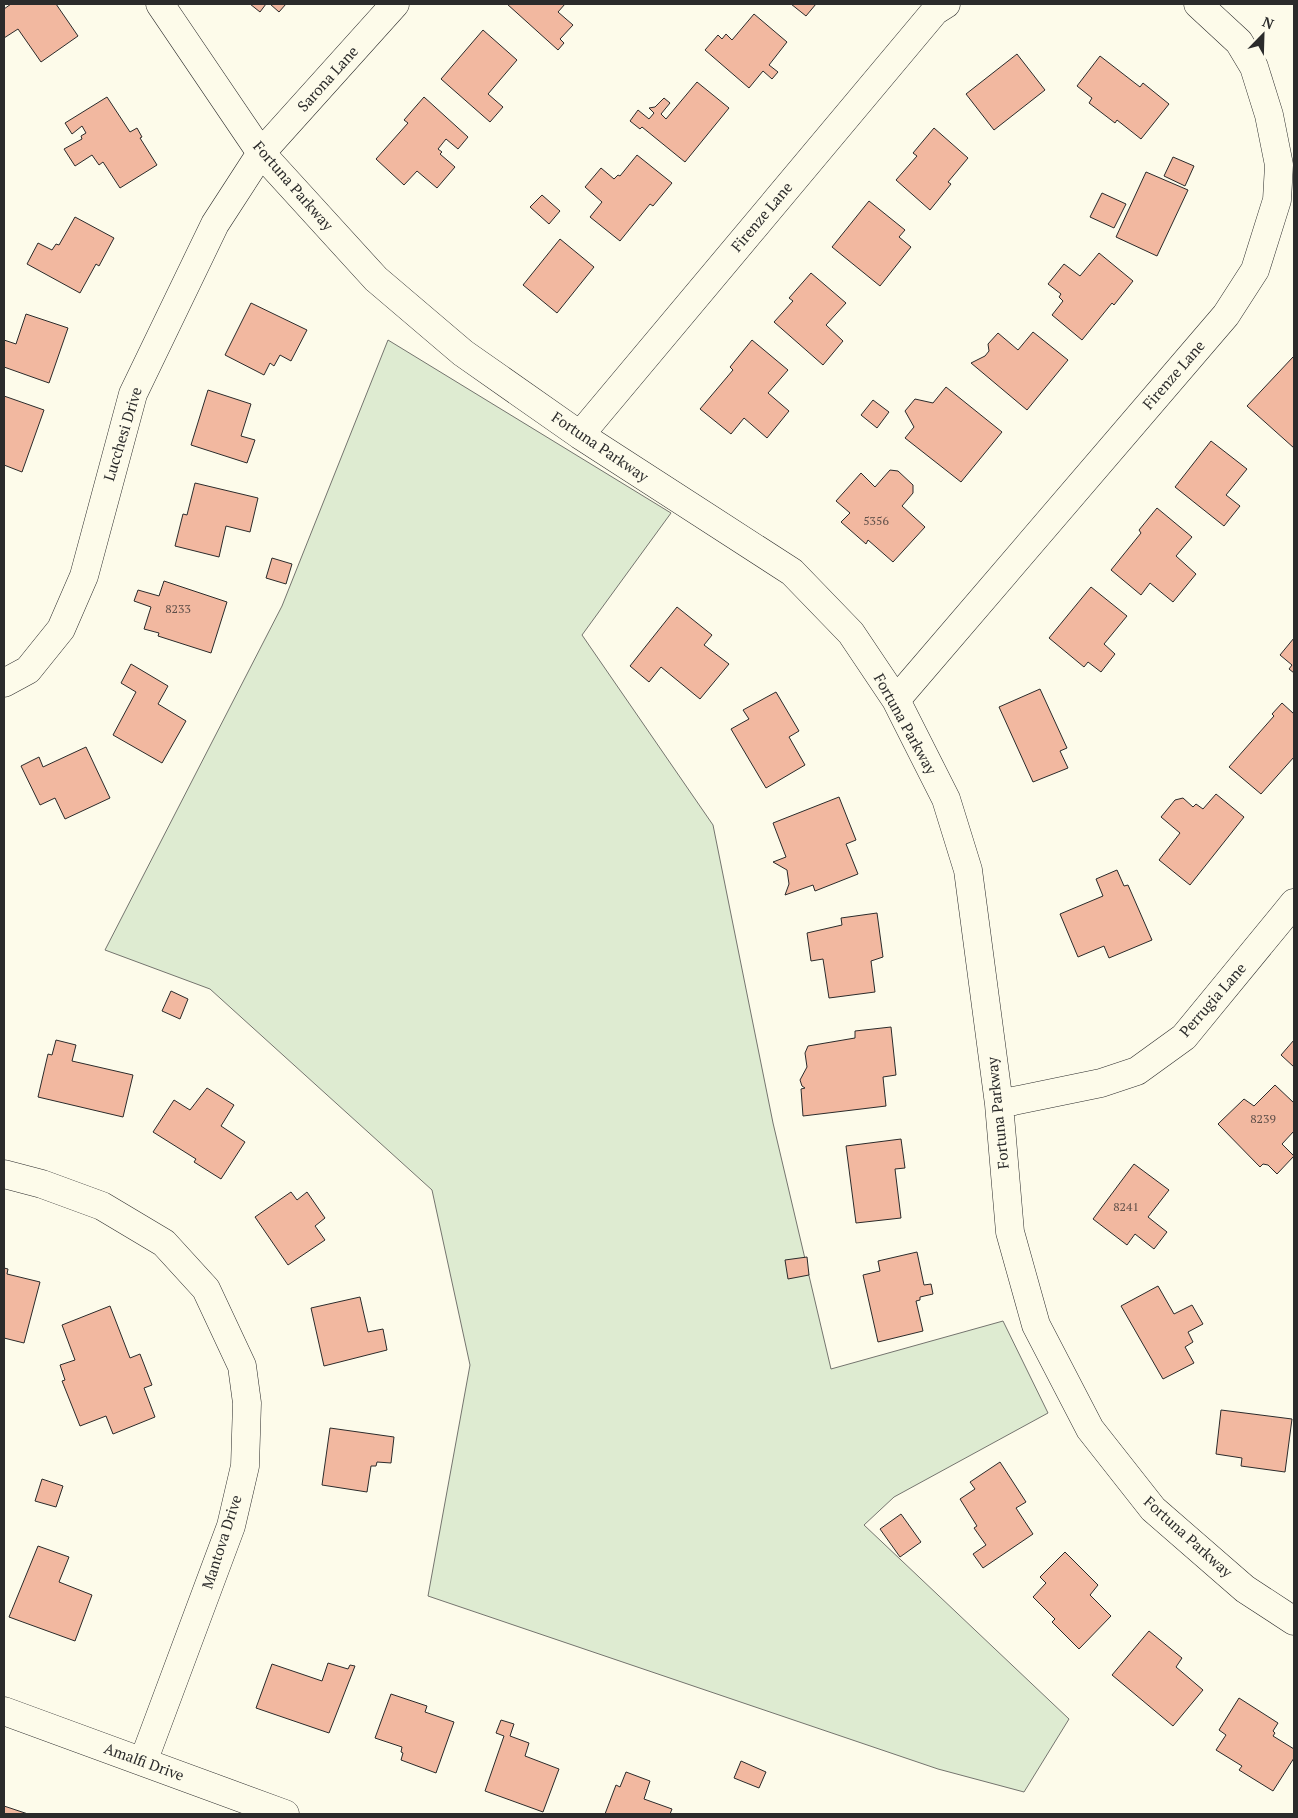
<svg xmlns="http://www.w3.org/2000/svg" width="1298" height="1818" font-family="'PT Serif',serif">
	<rect width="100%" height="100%" fill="#fdfbea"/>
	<!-- green -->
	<path fill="#deebd1" stroke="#74746e" d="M388,340L671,513L582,635L713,825L773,1123L831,1369L1003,1321L1048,1413L894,1497L864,1525L1069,1719L1024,1792L938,1769L428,1596L470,1365L432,1190L210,989L105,950L282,606Z"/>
	<!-- building -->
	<path fill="#f2b8a0" stroke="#2b2b2b" d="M11,4H56L78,36L41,62L18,29L4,38V9Z
		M250,4H266L260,12Z
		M270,4H286L279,12Z
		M507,4H565L558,12L573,25L560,39L564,43L558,50Z
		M791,4H816L806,16Z
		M754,14L787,42L769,65L778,72L772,79L763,71L749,88L705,50L718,35L722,39L726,34L732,40Z
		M483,30L517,60L488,94L503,107L490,122L441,79Z
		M1017,54L1045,90L994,130L966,94Z
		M1100,56L1140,87L1143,83L1169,104L1141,139L1117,120L1115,123L1089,103L1092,98L1077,86Z
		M697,82L729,108L685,162L642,127L640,129L630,121L638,110L649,119L654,113L649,108L655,107L664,98L670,103L661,114L666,119Z
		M107,97L130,132L137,128L142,137L140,138L157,165L120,188L103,162L99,165L92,155L75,166L64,149L82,139L81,136L86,133L82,126L72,134L65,123Z
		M424,97L468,137L458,149L446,139L438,149L442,152L440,154L455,167L437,188L417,171L404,185L376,159L408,123L404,120Z
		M934,128L968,158L948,182L951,184L930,210L896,180L917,156L913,153Z
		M637,155L672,183L653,206L650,204L620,241L590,217L602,202L585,187L601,168L614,179L618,175L620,176Z
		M1173,157L1194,166L1185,186L1164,176Z
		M1146,172L1188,190L1157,256L1116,237Z
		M1102,193L1126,204L1114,228L1090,217Z
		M542,195L560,211L549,224L530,207Z
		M869,201L905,230L899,237L911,247L880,286L832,247Z
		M75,217L114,238L99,266L96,264L80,293L27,264L38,243L52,250L56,244L59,245Z
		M560,239L594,267L557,313L523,285Z
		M1099,253L1133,281L1114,305L1112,303L1082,340L1052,315L1063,301L1059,297L1061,294L1048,284L1064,264L1080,276Z
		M811,273L846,303L826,325L843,341L823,365L774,322L793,301L789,298Z
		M251,303L307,330L291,361L280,355L274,366L270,363L264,375L225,355Z
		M26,314L68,328L49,383L4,367V340L16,344Z
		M1033,332L1068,360L1027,410L971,363L985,356L989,351L988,344L998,333L1018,350Z
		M752,340L788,370L768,393L789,411L767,438L744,418L731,434L700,409L733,370L730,367Z
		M1293,357L1294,358V448L1247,406Z
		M946,387L1002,432L961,482L905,438L914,427L905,411L915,399L933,403Z
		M208,390L251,404L241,436L255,440L247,463L191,445Z
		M4,396L44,410L22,472L4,465Z
		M873,400L889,412L877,428L861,415Z
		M1211,441L1247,469L1226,495L1240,506L1224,526L1175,487Z
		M890,470L898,471L913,485V493L902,506L925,527L893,562L868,540L866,544L841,522L850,513L836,501L861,473L875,487Z
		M195,483L258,498L250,532L226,526L219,557L175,546L183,514L187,515Z
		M1157,508L1192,537L1176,556L1196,574L1173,602L1150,583L1141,595L1111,570L1141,533L1139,530Z
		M272,558L292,564L286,584L266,578Z
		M164,581L227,602L211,653L158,636L159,633L144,629L151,607L134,601L138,590L159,596Z
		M1091,587L1127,616L1104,644L1115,654L1101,672L1088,662L1084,667L1049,638Z
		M677,607L712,635L704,645L729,664L700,699L661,667L649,682L630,666Z
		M1294,638V673L1289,669L1292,665L1280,655Z
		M131,664L168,686L158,704L186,721L162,763L113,735L136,692L121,683Z
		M1040,689L1067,748L1060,751L1068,768L1033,782L999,707Z
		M776,692L799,731L789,737L805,765L766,788L731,729L749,719L743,710Z
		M1282,703L1294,714V757L1261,794L1229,767L1274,716L1272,714Z
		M86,747L110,798L65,819L55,798L40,805L21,766L39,757L43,767Z
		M1216,794L1244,817L1190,885L1159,860L1180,833L1161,817L1175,800L1183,798L1193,807L1196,804L1203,809Z
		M839,797L856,840L846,844L858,874L815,891L813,885L785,895L789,884L787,870L773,862L786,857L773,823Z
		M1117,870L1124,886L1128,885L1152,940L1109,958L1104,946L1078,957L1060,914L1103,896L1096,879Z
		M877,913L883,957L871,961L875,992L829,998L823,959L811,961L807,933L842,925L841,918Z
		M171,991L188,999L180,1019L162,1011Z
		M891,1027L896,1075L883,1077L886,1106L803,1116L801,1089L805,1088L802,1086L800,1080L807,1067L805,1053L808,1046L855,1038V1031Z
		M56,1040L76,1045L72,1061L133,1075L123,1117L38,1097L48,1054L52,1055Z
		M1294,1040V1067L1281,1055Z
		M1275,1085L1294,1103V1131L1282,1144L1294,1156L1277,1174L1268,1165L1263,1164L1260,1167L1218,1124L1244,1099L1254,1106Z
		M207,1088L234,1105L221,1126L245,1142L221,1179L194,1162L196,1159L153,1132L174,1100L190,1110Z
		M901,1139L905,1168L895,1169L901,1218L856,1223L846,1146Z
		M1134,1164L1169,1190L1148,1217L1167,1232L1154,1249L1135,1234L1127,1245L1093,1219Z
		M291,1192L297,1200L307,1192L325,1218L315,1226L325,1240L288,1265L255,1217Z
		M917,1252L924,1285L931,1284L933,1294L920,1297V1300L916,1301L923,1331L878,1342L863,1275L880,1271L878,1261Z
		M807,1257L809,1275L788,1279L785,1260Z
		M4,1268L8,1269L7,1274L40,1282L24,1343L4,1338Z
		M1158,1286L1174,1314L1192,1305L1203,1324L1188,1332L1193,1342L1185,1347L1194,1363L1163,1379L1121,1306Z
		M360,1297L368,1332L383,1329L387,1350L324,1366L311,1308Z
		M110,1306L130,1358L140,1354L152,1385L144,1388L155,1417L113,1434L106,1416L80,1426L62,1381L65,1380L60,1365L75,1360L62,1325Z
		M1221,1410L1292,1419L1285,1472L1241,1466L1242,1458L1216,1454Z
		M330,1428L394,1437L391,1463L377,1462L376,1466H371L367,1492L322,1485Z
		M1000,1462L1026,1502L1016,1508L1033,1534L983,1568L973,1554L986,1545L974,1528L977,1526L960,1499L975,1489L970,1482Z
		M42,1479L63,1486L56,1507L35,1501Z
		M901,1514L921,1542L900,1557L880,1529Z
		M38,1546L69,1557L59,1582L92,1595L75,1641L9,1617Z
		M1065,1552L1098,1585L1090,1595L1111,1616L1079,1649L1052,1622L1055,1619L1033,1597L1046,1583L1040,1577Z
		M1149,1631L1182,1658L1176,1667L1203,1690L1173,1726L1112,1675Z
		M328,1663L348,1669L350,1665L355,1666L329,1733L256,1708L272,1664L322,1681Z
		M391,1694L427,1706L425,1712L454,1722L436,1773L401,1760L403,1753L401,1752L402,1747L375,1738Z
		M1239,1698L1278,1723L1273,1731L1275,1733L1273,1736L1294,1749V1758L1273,1791L1239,1770L1242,1766L1216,1750L1226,1735L1219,1730Z
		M501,1720L514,1724L510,1736L529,1743L525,1756L559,1769L543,1812L485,1791L504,1736L496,1733Z
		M741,1761L766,1772L759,1788L734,1778Z
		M626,1772L650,1781L644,1799L672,1809L670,1814H605L616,1785L620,1787Z
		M4,1806L28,1814H4Z"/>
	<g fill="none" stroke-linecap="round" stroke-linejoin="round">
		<!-- minor casing -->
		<g stroke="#2b2b2b" stroke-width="29">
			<path id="minor" d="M160,4L261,153L376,279L463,353L580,435L792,572L851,633L896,700L946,799L968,870L999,1104L1010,1232L1036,1325L1090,1429L1153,1509L1245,1589L1294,1621
				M580,435L935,11L946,4
				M4,683L28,670L61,629L84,576L133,394L215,224L261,153L395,4
				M896,700L1226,315L1255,270L1277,200L1279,165L1269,115L1254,67L1239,42L1198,4
				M999,1104L1101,1083L1137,1071L1184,1037L1294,903
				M4,1174L42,1184L102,1206L164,1243L206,1289L242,1366L247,1403L245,1466L231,1526L143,1762
				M4,1711L285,1814"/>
		</g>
		<!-- minor -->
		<use href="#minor" stroke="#fdfbea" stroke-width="28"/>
	</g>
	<g text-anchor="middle" stroke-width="4" stroke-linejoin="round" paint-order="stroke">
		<!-- number labels -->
		<g font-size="12" fill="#5d4e48">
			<text x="876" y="525">5356</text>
			<text x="178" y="613">8233</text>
			<text x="1263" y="1123">8239</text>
			<text x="1126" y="1211">8241</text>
		</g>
		<!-- street labels -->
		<g font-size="15" fill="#2b2b2b" stroke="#fdfbea">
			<text transform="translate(328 79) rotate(-48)" y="5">Sarona Lane</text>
			<text transform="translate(293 186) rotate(49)" y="5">Fortuna Parkway</text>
			<text transform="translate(762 217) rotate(-50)" y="5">Firenze Lane</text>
			<text transform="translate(1174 375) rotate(-49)" y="5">Firenze Lane</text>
			<text transform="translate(123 434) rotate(-73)" y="5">Lucchesi Drive</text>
			<text transform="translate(600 447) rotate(34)" y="5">Fortuna Parkway</text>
			<text transform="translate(905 724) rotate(61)" y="5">Fortuna Parkway</text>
			<text transform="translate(1213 1000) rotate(-49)" y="5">Perrugia Lane</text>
			<text transform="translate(998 1113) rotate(-96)" y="5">Fortuna Parkway</text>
			<text transform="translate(1188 1537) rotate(42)" y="5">Fortuna Parkway</text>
			<text transform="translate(222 1542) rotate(-72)" y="5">Mantova Drive</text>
			<text transform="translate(144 1762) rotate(20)" y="5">Amalfi Drive</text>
		</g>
	</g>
	<!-- border -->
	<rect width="1298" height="1818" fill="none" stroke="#2b2b2b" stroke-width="10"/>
	<!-- north arrow -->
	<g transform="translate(1263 35) rotate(23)" stroke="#fdfbea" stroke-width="4" paint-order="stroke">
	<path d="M0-4L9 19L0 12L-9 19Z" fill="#2b2b2b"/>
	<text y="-8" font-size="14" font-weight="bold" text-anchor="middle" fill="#2b2b2b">N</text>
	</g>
</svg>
